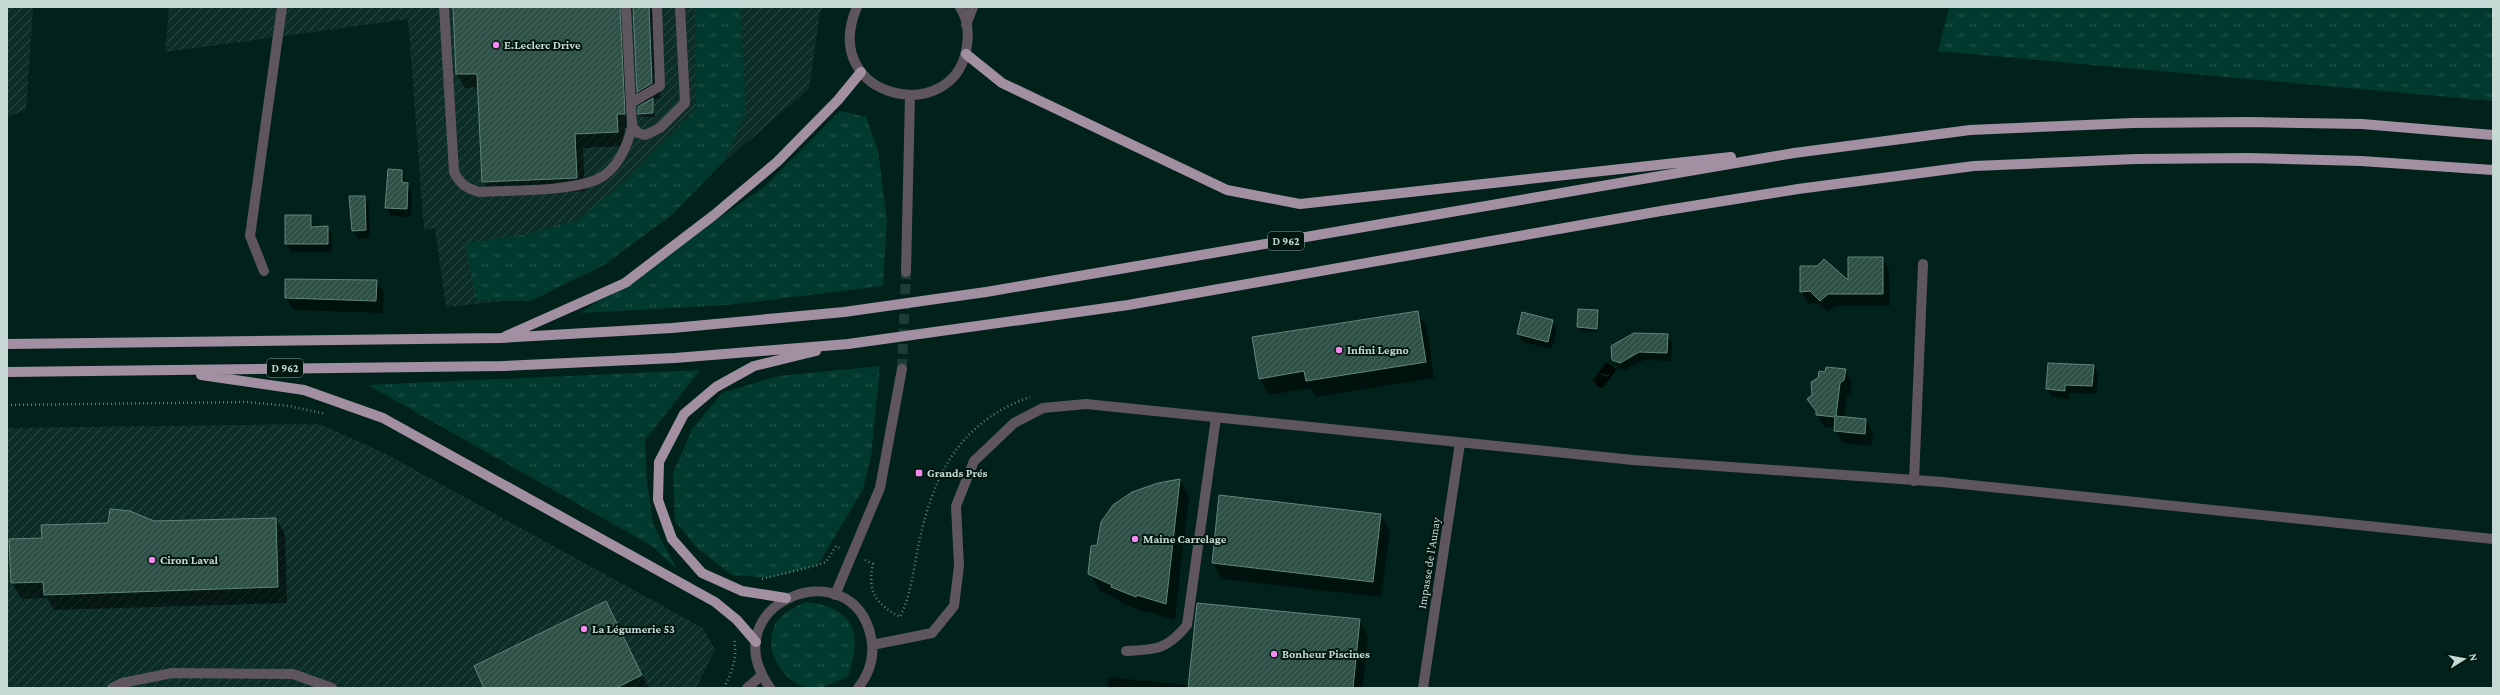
<svg xmlns="http://www.w3.org/2000/svg" width="2500" height="695" font-family="'Crimson Pro',serif">
	<defs>
		<pattern id="industrial-furrows" width="10" height="10" patternUnits="userSpaceOnUse"><rect width="10" height="10" fill="#0c2e27"/><path d="M-1 1l2-2M0 10L10 0M9 11l2-2" fill="none" stroke="#2e4c45"/></pattern>
		<pattern id="grass-tufts" width="24" height="20" patternUnits="userSpaceOnUse"><rect width="24" height="20" fill="#02392e"/><path d="M3 7l-1-3M5 7V3M7 7l1-3M15 17l-1-3M17 17v-4M19 17l1-3" fill="none" stroke="#25554b"/></pattern>
		<pattern id="water-ripples" width="26" height="14" patternUnits="userSpaceOnUse"><rect width="26" height="14" fill="#000805"/><path d="M2 4q2-2 4 0t4 0M15 11q2-2 4 0t4 0" fill="none" stroke="#242b29"/></pattern>
		<pattern id="building-hatch" width="6" height="6" patternUnits="userSpaceOnUse"><rect width="6" height="6" fill="#2e5046"/><path d="M-1 1l2-2M0 6l6-6M5 7l2-2" fill="none" stroke="#4b6960"/></pattern>
	</defs>
	<rect width="100%" height="100%" fill="#00221a"/>
	<!-- industrial -->
	<path fill="url(#industrial-furrows)" d="M7,7H33L26,110L7,117Z
		M169,7H823L820,12L809,89L604,265L516,300L446,307L435,228L424,230L408,19L165,52Z
		M320,424L384,453L703,628L715,650L696,688H7V428Z"/>
	<!-- grass -->
	<path fill="url(#grass-tufts)" d="M695,7H740L746,111L725,160L673,214L604,265L530,301L476,300L465,243L529,234L579,219L618,187L696,109Z
		M1949,7H2493V101L1938,51Z
		M840,111L866,117L878,151L887,221L883,286L727,305L581,313L764,187Z
		M880,366L871,456L863,489L818,565L769,578L732,575L697,548L675,521L673,473L692,429L722,393L778,376Z
		M700,370L645,440L647,482L653,524L676,568L652,546L368,385Z
		M806,602C855,608 863,632 848,676C838,681 828,687 817,688C785,690 760,649 776,623C783,612 795,607 806,602Z"/>
	<!-- water -->
	<path fill="url(#water-ripples)" d="M1606,362L1617,369L1602,389L1592,382Z"/>
	<!-- shadow -->
	<path fill="#0007" d="M454,7H656L660,97L653,101L655,117H641L639,113L645,104L638,92L634,15H631L632,127L624,128L625,146L583,148L585,191L491,196L483,182L478,87L465,88L457,74Z
		M401,171L412,192L411,217L391,216L386,208Z
		M364,197L369,205L370,238L358,239L353,231Z
		M286,216H311L315,228L327,227L332,235V252H291L286,244Z
		M1882,258L1889,270L1890,306H1836L1827,312L1817,303L1808,304L1801,291L1849,282Z
		M377,281L384,293L383,313L293,310L286,298Z
		M1579,310L1597,311L1599,315L1598,332L1580,331L1578,327Z
		M1417,312L1427,328L1434,378L1316,397L1310,388L1269,395L1260,378Z
		M1552,321L1557,329L1552,349L1522,342L1518,334Z
		M1667,335L1672,343L1671,361L1644,360L1625,370L1618,368L1613,360Z
		M2094,366L2098,374L2097,394L2070,393L2069,399L2051,397L2047,388Z
		M1845,370L1852,382L1851,392L1847,396L1844,418L1866,420L1873,432L1871,446L1842,443L1835,428L1824,427L1808,399L1813,396L1826,373Z
		M1180,480L1189,496L1175,620L1146,611V613L1121,603L1119,600L1099,590L1090,573L1110,509L1122,498L1158,484Z
		M1381,515L1390,531L1381,597L1222,579L1213,563Z
		M276,519L285,534L287,603L54,610L47,598L21,599L12,583L10,540Z
		M606,602L649,688H485Z
		M1359,620L1368,636L1363,688H1107L1108,677L1189,685Z"/>
	<!-- building -->
	<path fill="url(#building-hatch)" stroke="#62867b" d="M453,7H620L625,114H617L618,132L575,134L577,178L482,182L477,74H456Z
		M633,7H649L652,83L637,92Z
		M653,98V113L638,114V107Z
		M388,169L402,170V182L408,183L407,209L385,208Z
		M349,196H365L366,230L352,231Z
		M285,215H311V227L328,226V244H285Z
		M1848,257H1883V294H1828L1820,301L1810,291L1800,292V266H1817L1824,259L1848,280Z
		M285,279L377,280L376,301L285,298Z
		M1578,309L1598,310L1597,329L1577,327Z
		M1418,311L1426,362L1306,381L1304,371L1259,379L1252,337Z
		M1522,312L1553,320L1548,342L1517,334Z
		M1634,333L1668,334L1667,353L1639,352L1620,363L1612,360L1611,346Z
		M2048,363L2094,365L2092,386L2065,385V391L2046,389Z
		M1826,367L1846,369L1844,380L1840,383L1836,416L1866,419L1865,434L1834,431L1835,417L1816,415V411L1807,399L1812,395L1811,382L1818,378L1819,371L1825,372Z
		M1180,479L1166,604L1137,595L1136,597L1111,587L1112,585L1088,574L1091,546L1097,545L1101,522L1113,505L1132,492L1158,483Z
		M1219,495L1381,514L1373,582L1212,563Z
		M110,509L130,511L154,521L276,518L278,587L44,595L43,582L11,583L9,539L42,538L41,525L108,523Z
		M606,601L642,675L616,688H484L474,666Z
		M1197,603L1360,619L1353,688H1188Z"/>
	<g fill="none" stroke-linecap="round" stroke-linejoin="round">
		<!-- tertiary-tunnel -->
		<path stroke="#1e3d36" stroke-width="10" stroke-dasharray="10 5" stroke-linecap="butt" d="M902,369L906,272"/>
		<!-- path -->
		<path stroke="#627c75" stroke-width="2.5" stroke-dasharray="1 3" stroke-linecap="butt" d="M7,405L247,402L289,406L326,414
			M865,560L873,564C867,592 876,604 900,617C912,593 914,564 920,538C935,471 962,421 1030,397
			M762,579L818,565L826,562L836,546L840,548
			M724,688C732,671 738,657 734,639"/>
		<!-- service -->
		<path stroke="#5f555e" stroke-width="10" d="M444,7L454,172C460,184 466,188 479,192C512,190 565,192 596,180C616,172 628,146 632,126L626,7
			M631,103L660,86L657,7
			M632,126L638,133L645,135L660,128L685,103L680,7
			M1914,481L1923,264
			M1126,651C1156,650 1168,649 1187,625L1216,418
			M1423,688L1460,443"/>
		<!-- minor -->
		<path stroke="#5f555e" stroke-width="10" d="M264,271L250,236L282,7
			M872,645L932,633L954,606L959,566L956,506L974,461L1014,423L1043,408L1086,404L1633,460L1942,482L2493,539
			M112,688L122,683L172,673L293,674L332,688
			M747,688L761,676"/>
		<!-- tertiary -->
		<path stroke="#5f555e" stroke-width="10" d="M857,7C817,100 957,129 967,45C969,32 967,18 960,7
			M966,25L973,7
			M906,272L910,96
			M835,595L880,488L902,369
			M770,688C710,603 852,548 871,637C875,656 870,673 858,688"/>
		<!-- primary -->
		<path stroke="#a38fa2" stroke-width="10" d="M966,54L1002,83L1227,190L1300,204L1731,157
			M506,336L625,283L714,215L777,162L838,100L861,72
			M7,344L500,338L672,328L844,312L986,292L1794,153L1970,130L2133,123L2249,122L2362,124L2493,135
			M7,372L503,366L675,358L848,344L1128,305L1661,211L1798,189L1974,166L2136,159L2249,158L2361,161L2493,170
			M201,375L304,390L383,418L715,602L737,620L756,642
			M786,598L742,591L702,573L672,539L658,500L659,462L684,414L716,387L754,366L816,351"/>
	</g>
	<!-- markers -->
	<g fill="#f589ef" stroke="#001711" stroke-width="1.5">
		<circle cx="496" cy="45" r="4"/>
		<circle cx="1339" cy="350" r="4"/>
		<rect x="915" y="469" width="8" height="8" rx="2"/>
		<circle cx="1135" cy="539" r="4"/>
		<circle cx="152" cy="560" r="4"/>
		<circle cx="584" cy="629" r="4"/>
		<circle cx="1274" cy="654" r="4"/>
	</g>
	<g text-anchor="middle" stroke-width="4" stroke-linejoin="round" paint-order="stroke">
		<!-- shield labels -->
		<g fill="#001711" stroke="#8b9f9a" stroke-width="1">
			<rect x="1268" y="232" width="36" height="18" rx="3"/>
			<rect x="267" y="359" width="36" height="18" rx="3"/>
		</g>
		<g font-size="11" font-weight="bold" fill="#c7d9d4">
			<text x="1286" y="245">D 962</text>
			<text x="285" y="372">D 962</text>
		</g>
		<!-- poi labels -->
		<g font-size="12" font-weight="bold" fill="#c7d9d4" stroke="#001711" text-anchor="start">
			<text x="504" y="49">E.Leclerc Drive</text>
			<text x="1347" y="354">Infini Legno</text>
			<text x="927" y="477">Grands Prés</text>
			<text x="1143" y="543">Maine Carrelage</text>
			<text x="160" y="564">Ciron Laval</text>
			<text x="592" y="633">La Légumerie 53</text>
			<text x="1282" y="658">Bonheur Piscines</text>
		</g>
		<!-- street labels -->
		<g font-size="12" fill="#c7d9d4" stroke="#001711">
			<text transform="translate(1429 563) rotate(-81)" y="4">Impasse de l'Aunay</text>
		</g>
	</g>
	<!-- border -->
	<rect width="2500" height="695" fill="none" stroke="#c7d9d4" stroke-width="16"/>
	<!-- north arrow -->
	<g transform="translate(2464 659) rotate(79)" stroke="#001711" stroke-width="3" paint-order="stroke">
	<path d="M0-3L7 15L0 10L-7 15Z" fill="#c7d9d4"/>
	<text y="-6" font-size="11" font-weight="bold" text-anchor="middle" fill="#c7d9d4">N</text>
	</g>
</svg>
